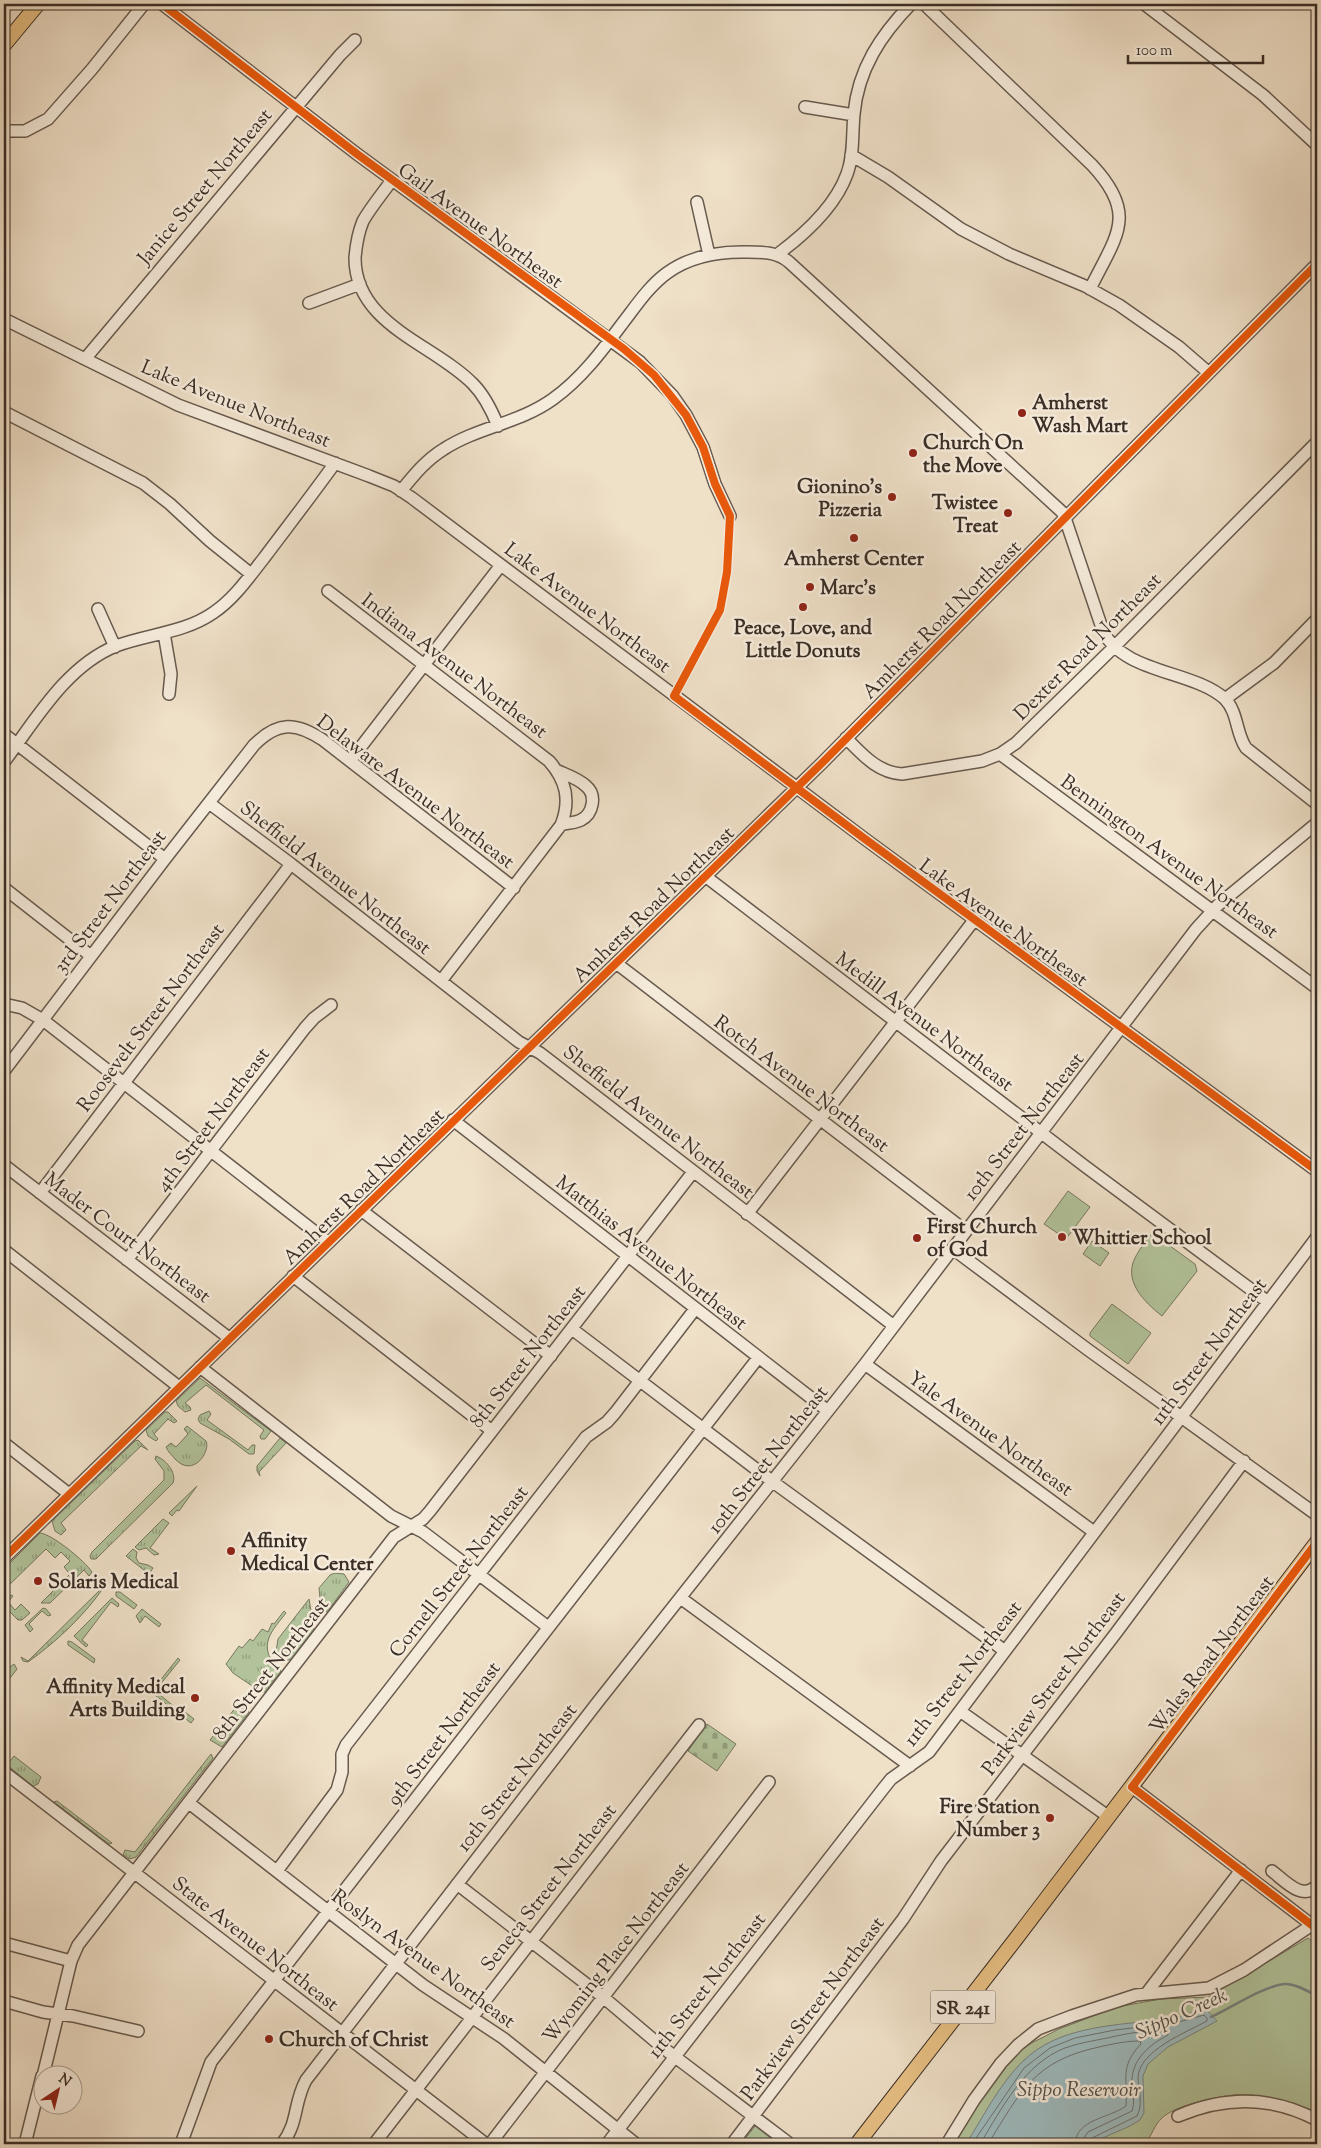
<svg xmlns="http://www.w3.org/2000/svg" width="1321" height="2148" font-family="'Sorts Mill Goudy',serif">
	<defs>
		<pattern id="grass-tufts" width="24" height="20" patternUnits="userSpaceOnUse" patternTransform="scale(1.25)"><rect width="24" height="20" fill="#b2c39b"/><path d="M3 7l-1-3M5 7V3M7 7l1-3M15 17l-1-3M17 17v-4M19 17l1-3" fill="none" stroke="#929f7e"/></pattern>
		<pattern id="cemetery-stones" width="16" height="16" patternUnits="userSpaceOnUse" patternTransform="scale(1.25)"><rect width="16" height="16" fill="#b2c39b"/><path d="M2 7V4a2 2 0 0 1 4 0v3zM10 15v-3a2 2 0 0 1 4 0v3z" fill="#929f7e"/></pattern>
	</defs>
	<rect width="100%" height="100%" fill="#efe0c8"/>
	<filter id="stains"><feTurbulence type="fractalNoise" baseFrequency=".004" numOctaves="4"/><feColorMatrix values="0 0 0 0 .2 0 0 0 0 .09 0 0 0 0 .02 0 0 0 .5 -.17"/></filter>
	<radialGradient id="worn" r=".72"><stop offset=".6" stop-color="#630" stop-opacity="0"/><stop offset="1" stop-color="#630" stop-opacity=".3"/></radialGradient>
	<!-- grass -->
	<path fill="url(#grass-tufts)" stroke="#767860" d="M200,1378L271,1431L265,1439H261L260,1436L264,1430L206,1385L185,1403L190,1407L191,1410L185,1412L178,1406L176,1401Z
		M209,1411L211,1414L207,1420L248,1450L252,1445H255L254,1454H249L229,1439L200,1423L198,1419L200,1415Z
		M165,1412H168L177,1421L174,1423L168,1419L154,1434L158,1439L156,1441L148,1436L146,1430Z
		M187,1426L206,1441C211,1450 194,1479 175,1459C172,1455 168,1452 166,1447L171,1443L176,1447L188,1434L184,1429Z
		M280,1438L286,1443L259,1472L260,1476L257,1471V1466Z
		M138,1440L148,1450L141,1446L61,1523L66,1530L61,1535L55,1531L52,1521L135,1441Z
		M156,1456C165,1459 177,1472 173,1483L96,1559H91L90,1556L92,1552L164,1480V1471L155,1459Z
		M197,1486L179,1511L177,1510L172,1516L169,1513Z
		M163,1519L169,1523L150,1548L159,1554L154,1555L146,1548L139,1550L135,1547Z
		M40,1533C52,1534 85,1561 92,1572L89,1576L84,1570L50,1603H41L70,1574L64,1567L70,1561L61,1552L55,1558L46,1549L4,1590V1569Z
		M133,1549L137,1552L136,1558L139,1563L148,1565L153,1568L149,1574L126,1556Z
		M335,1573L344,1574L349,1582L327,1612L321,1608L319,1588L330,1575Z
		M99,1581L104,1587C84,1616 56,1642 28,1662L23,1661L21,1657L28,1661L101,1589L97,1584Z
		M116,1592H120L137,1605L134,1609L116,1596Z
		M11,1595L13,1596L8,1602L15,1610L21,1604L30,1613L22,1620H18L4,1606V1602Z
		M112,1598L119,1604L118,1607L111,1602L82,1640L88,1645L86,1647L74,1636Z
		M309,1599L314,1629L291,1659L286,1661L276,1652L278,1639Z
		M43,1608L46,1609L51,1615L48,1616L42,1611L29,1624L33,1629L30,1632L25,1625Z
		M142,1609L161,1624L159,1627L145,1616L140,1623L136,1616Z
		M284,1611L286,1613C276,1626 260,1641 271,1659C274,1664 278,1666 281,1671L265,1692H261L233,1673L226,1664L239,1646L242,1648L250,1639L253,1641L262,1629L268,1632L272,1623L274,1624Z
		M68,1641L72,1642L95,1659L94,1663L68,1645Z
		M178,1658L180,1660L155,1691L176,1708L175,1710L182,1716L185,1712L194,1719L191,1723L151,1692Z
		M4,1660L10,1667L14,1664L17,1669L4,1686V1676L6,1674L4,1672Z
		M240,1702L249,1712L222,1747L210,1740Z
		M211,1754L213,1758L136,1857L130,1859L123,1855L125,1850L135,1852Z
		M14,1756L41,1777L38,1784L33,1786L7,1765Z
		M57,1801L112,1843L109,1844L54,1802Z"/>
	<!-- cemetery -->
	<path fill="url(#cemetery-stones)" stroke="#767860" d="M707,1724L736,1744L717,1771L688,1751Z"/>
	<!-- park -->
	<path fill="#b2c39b" stroke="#767860" d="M1068,1191L1090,1207L1066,1239L1044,1224Z
		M1152,1233L1195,1264L1197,1271L1162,1316C1144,1302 1122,1280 1136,1256C1140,1248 1147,1240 1152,1233Z
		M1092,1241L1109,1253L1100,1266L1083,1254Z
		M1112,1304L1151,1333L1128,1364L1090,1336V1333Z
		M1308,1938L1317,1945V2118C1298,2107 1273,2098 1251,2095C1232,2092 1176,2104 1162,2118C1155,2124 1151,2136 1146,2144H952L987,2089L1018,2050L1059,2029L1117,2007L1161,1999L1208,1997Z
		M755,2126L778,2144H741Z"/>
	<!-- water -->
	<path fill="#9ebbbf" stroke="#768382" d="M1205,2008L1217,2021L1168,2047L1148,2064L1143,2076L1144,2113L1140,2120L1130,2126L1089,2144H966C983,2117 999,2085 1022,2062C1061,2023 1122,2026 1172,2018C1183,2017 1194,2011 1205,2008Z"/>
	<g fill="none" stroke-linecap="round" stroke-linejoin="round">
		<!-- shore -->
		<path stroke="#6c7472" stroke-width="1" d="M972,2144L1024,2068L1050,2048L1075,2038L1115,2030L1175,2023L1204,2015L1207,2018V2021C1187,2032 1138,2051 1138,2078C1139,2090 1143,2105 1137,2116L1092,2138L1089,2144
			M980,2144C1002,2108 1024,2064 1065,2048C1078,2043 1093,2041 1107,2038C1125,2034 1149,2029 1168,2031V2035C1149,2045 1131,2060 1132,2083C1133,2092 1135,2103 1132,2111L1088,2132L1084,2138L1083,2144
			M988,2144C1021,2091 1034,2061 1099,2047C1112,2044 1126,2041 1140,2041L1141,2044C1119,2067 1128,2079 1126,2106C1110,2118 1076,2119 1075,2144"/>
		<!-- stream -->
		<path stroke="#768382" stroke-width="2.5" d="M1211,2017C1231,2008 1262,1987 1284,1984C1294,1983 1308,1991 1317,1996"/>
		<!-- minor casing -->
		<g stroke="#675a4e" stroke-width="14">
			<path id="minor" d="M162,4L357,154L640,362L672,395L686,415L703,447L715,484L730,516
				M924,4L1092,165C1139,215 1116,236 1090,289
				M1144,4L1263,95L1317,145
				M805,107L854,115
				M4,131H25L48,119L92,69L144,4
				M851,155L888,177L961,229L1009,254L1085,286L1119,305L1179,347L1209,373
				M392,180C382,194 371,207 363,221C358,233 356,246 355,258C355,325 434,344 473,384C485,396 492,411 498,426
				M697,202L709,255
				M778,254C805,234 835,207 847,174C854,155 852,134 854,114C858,69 881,35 911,4
				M309,303L360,284
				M4,319L178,405L369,476L394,486L412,498L865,839L1317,1171
				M85,359L340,55L355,40
				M4,412L143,483L170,504L210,541L251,574
				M401,491C414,475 426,460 444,449C478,427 520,423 553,399C581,379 602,351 622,324C636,306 649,286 667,273C689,257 716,252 742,252C759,252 776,251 789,262L1062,512L1065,518L1103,631C1124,674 1193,670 1225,699C1238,712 1236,734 1246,748L1317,804
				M328,591L549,761C566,780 571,800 561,825
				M98,609L115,647
				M164,633L171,674L169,694
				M1225,699L1274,663L1317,619
				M4,734L165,859
				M846,738C863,755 877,772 902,774L982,761L1000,754L1016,743L1114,647L1317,442
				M1000,754L1317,988
				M350,761L501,565
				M4,762C35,721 66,666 116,646C148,634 184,633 213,613C234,599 249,577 264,558C288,526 312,495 335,463
				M209,803L291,864L519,1042L540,1053L566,1073L894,1326
				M705,876L1086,1167L1268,1302
				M4,888L91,956
				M616,963L966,1231
				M441,981L561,825C567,823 575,823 581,820C593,814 597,795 586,786C579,779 567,775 558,771
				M4,1004L22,1008L43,1020L328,1242
				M4,1071L165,859L254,745C278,721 296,722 323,740L514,888
				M453,1120L828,1411
				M4,1165L229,1338
				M40,1193L291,864
				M361,1210L551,1356
				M747,1214L975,919
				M953,1249L1087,1349L1317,1515
				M4,1250L179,1387
				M127,1260L305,1028L314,1018L331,1005
				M293,1276L492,1431
				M572,1329L773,1482L1005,1651
				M865,1364L1094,1532
				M200,1367L391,1516L423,1532L548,1627
				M4,1443L69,1494
				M4,1558L821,764L1317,264
				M682,1599L910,1766
				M960,1711L1109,1817
				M4,1772L486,2144
				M1132,1787L1317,1929
				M189,1803L423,1985L503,2038L636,2144
				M277,1871L337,1790L342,1772V1754L346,1745L586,1437L607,1422L615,1413L695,1309
				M1272,1871C1285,1881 1303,1902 1317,1885
				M457,1884L603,1997L662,2047L790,2144
				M4,1943L71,1961
				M1146,1994L1241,1870
				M4,2001L43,2012L73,2016L138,2031
				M43,2076L71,1961L78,1945L394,1537L423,1519L430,1511L693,1172
				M1178,2116C1225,2096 1272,2096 1317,2120
				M25,2144L42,2076
				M181,2144L211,2062L758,1358
				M282,2144C299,2122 293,2104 306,2080L597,1703L865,1364L1196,929L1218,905L1317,823
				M374,2144L699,1725
				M490,2144L769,1782
				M607,2144L883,1789L891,1779L929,1752L1317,1237
				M732,2144L903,1919L941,1861L1116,1633L1244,1461
				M947,2144L974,2100L1001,2063L1018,2045L1038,2029L1072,2016L1136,1995L1209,1988L1244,1970L1312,1925"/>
		</g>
		<!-- major casing -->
		<g stroke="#3a2e26" stroke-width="16">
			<path id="major" d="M4,45L38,4
				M857,2144L1015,1940L1317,1542"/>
		</g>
		<!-- minor -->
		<use href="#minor" stroke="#f5ebdb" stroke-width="11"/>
		<!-- major -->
		<use href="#major" stroke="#e8c084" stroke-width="14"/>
		<!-- cycleway casing -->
		<g stroke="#f5ebdb" stroke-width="11">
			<path id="cycleway" d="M162,4L357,154L624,349L654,375L686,415L703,447L715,484L730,516L727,572L720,610L674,696L865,839L1317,1171
				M1317,1542L1132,1787L1317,1929
				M4,1558L821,764L1317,264"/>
		</g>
		<!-- cycleway -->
		<use href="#cycleway" stroke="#e8590c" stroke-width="8"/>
	</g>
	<!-- markers -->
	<g fill="#8f2418" stroke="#f5ebdb" stroke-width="2">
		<circle cx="1022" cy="413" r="5"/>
		<circle cx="913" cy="453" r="5"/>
		<circle cx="892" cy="497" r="5"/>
		<circle cx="1008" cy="513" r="5"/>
		<circle cx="854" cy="538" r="5"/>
		<circle cx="810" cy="587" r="5"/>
		<circle cx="803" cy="607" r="5"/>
		<circle cx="1062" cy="1237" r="5"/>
		<circle cx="917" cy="1238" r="5"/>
		<circle cx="231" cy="1551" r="5"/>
		<circle cx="38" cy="1581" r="5"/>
		<circle cx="195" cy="1698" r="5"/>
		<circle cx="1050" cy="1818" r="5"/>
		<circle cx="269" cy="2039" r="5"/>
	</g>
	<g text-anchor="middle" stroke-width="5" stroke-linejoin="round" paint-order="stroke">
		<!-- shield labels -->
		<rect fill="#f5ebdb" stroke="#72675c" stroke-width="1" x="930.5" y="1990.5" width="65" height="33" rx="4"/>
		<g font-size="19" font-weight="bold" fill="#3a2e26">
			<text x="963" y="2014">SR 241</text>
		</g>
		<!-- street labels -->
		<g font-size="20" fill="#3a2e26" stroke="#f5ebdb">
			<text transform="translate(204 186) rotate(-50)" y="7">Janice Street Northeast</text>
			<text transform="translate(481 225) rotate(36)" y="7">Gail Avenue Northeast</text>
			<text transform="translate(236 403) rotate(22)" y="7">Lake Avenue Northeast</text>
			<text transform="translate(588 607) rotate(37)" y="7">Lake Avenue Northeast</text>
			<text transform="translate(941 619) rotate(-45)" y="7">Amherst Road Northeast</text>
			<text transform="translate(1087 646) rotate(-45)" y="7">Dexter Road Northeast</text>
			<text transform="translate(455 665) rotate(37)" y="7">Indiana Avenue Northeast</text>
			<text transform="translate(416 791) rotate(37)" y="7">Delaware Avenue Northeast</text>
			<text transform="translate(1170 856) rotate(36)" y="7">Bennington Avenue Northeast</text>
			<text transform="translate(336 877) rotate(38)" y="7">Sheffield Avenue Northeast</text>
			<text transform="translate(109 901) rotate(-53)" y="7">3rd Street Northeast</text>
			<text transform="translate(653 904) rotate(-44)" y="7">Amherst Road Northeast</text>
			<text transform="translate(1004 922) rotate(36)" y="7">Lake Avenue Northeast</text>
			<text transform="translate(150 1017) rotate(-53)" y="7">Roosevelt Street Northeast</text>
			<text transform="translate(925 1021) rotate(37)" y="7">Medill Avenue Northeast</text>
			<text transform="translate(802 1083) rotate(37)" y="7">Rotch Avenue Northeast</text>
			<text transform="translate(212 1119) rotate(-53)" y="7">4th Street Northeast</text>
			<text transform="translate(659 1121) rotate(38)" y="7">Sheffield Avenue Northeast</text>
			<text transform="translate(1023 1126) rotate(-52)" y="7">10th Street Northeast</text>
			<text transform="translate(363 1186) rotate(-44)" y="7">Amherst Road Northeast</text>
			<text transform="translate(128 1237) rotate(37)" y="7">Mader Court Northeast</text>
			<text transform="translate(652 1252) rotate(38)" y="7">Matthias Avenue Northeast</text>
			<text transform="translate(1208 1351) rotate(-53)" y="7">11th Street Northeast</text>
			<text transform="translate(527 1356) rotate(-52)" y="7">8th Street Northeast</text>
			<text transform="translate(991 1433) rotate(36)" y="7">Yale Avenue Northeast</text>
			<text transform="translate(767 1459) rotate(-52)" y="7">10th Street Northeast</text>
			<text transform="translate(458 1571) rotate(-52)" y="7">Cornell Street Northeast</text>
			<text transform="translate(1211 1654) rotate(-53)" y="7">Wales Road Northeast</text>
			<text transform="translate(270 1668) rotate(-52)" y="7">8th Street Northeast</text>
			<text transform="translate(962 1673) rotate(-52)" y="7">11th Street Northeast</text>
			<text transform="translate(1053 1683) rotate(-53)" y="7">Parkview Street Northeast</text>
			<text transform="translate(443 1733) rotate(-53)" y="7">9th Street Northeast</text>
			<text transform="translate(516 1777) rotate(-52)" y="7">10th Street Northeast</text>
			<text transform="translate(548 1887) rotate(-52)" y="7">Seneca Street Northeast</text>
			<text transform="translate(256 1943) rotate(38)" y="7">State Avenue Northeast</text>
			<text transform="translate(615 1952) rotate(-52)" y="7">Wyoming Place Northeast</text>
			<text transform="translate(424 1958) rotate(36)" y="7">Roslyn Avenue Northeast</text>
			<text transform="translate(706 1985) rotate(-52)" y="7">11th Street Northeast</text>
			<text transform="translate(812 2008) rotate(-53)" y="7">Parkview Street Northeast</text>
		</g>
		<!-- poi labels -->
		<g font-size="20" font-weight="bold" fill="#3a2e26" stroke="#f5ebdb" text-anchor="start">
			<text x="1032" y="409">Amherst<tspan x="1032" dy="23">Wash Mart</tspan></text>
			<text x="923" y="449">Church On<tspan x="923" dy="23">the Move</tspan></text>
			<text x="882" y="493" text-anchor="end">Gionino's<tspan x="882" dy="23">Pizzeria</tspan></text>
			<text x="998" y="509" text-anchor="end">Twistee<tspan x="998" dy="23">Treat</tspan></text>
			<text x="854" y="565" text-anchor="middle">Amherst Center</text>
			<text x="820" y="594">Marc's</text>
			<text x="803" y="634" text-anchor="middle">Peace, Love, and<tspan x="803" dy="23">Little Donuts</tspan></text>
			<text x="927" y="1233">First Church<tspan x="927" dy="23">of God</tspan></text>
			<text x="1072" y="1244">Whittier School</text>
			<text x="241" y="1547">Affinity<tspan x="241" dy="23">Medical Center</tspan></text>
			<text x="48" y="1588">Solaris Medical</text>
			<text x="185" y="1693" text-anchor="end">Affinity Medical<tspan x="185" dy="23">Arts Building</tspan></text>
			<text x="1040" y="1813" text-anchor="end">Fire Station<tspan x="1040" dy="23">Number 3</tspan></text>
			<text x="279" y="2046">Church of Christ</text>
		</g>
		<!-- water labels -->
		<g font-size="21" font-style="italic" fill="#53514c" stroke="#f5ebdb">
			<text transform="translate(1181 2013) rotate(-24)" y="7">Sippo Creek</text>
			<text x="1079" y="2096">Sippo Reservoir</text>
		</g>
	</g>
	<!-- margin -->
	<rect width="1321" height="2148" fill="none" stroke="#efe0c8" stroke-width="20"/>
	<rect x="5" y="5" width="1311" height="2138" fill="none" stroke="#3a2e26" stroke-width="2.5"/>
	<rect x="10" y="10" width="1301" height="2128" fill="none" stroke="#3a2e26"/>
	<!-- north arrow -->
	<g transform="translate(58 2090) rotate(35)"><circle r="24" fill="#f5ebdb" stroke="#aa9f93"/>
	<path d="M0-4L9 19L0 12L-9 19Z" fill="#8f2418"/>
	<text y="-8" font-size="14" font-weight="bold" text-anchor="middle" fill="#3a2e26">N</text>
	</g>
	<!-- scale -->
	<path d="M1128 55v8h135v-8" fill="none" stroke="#3a2e26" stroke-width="2.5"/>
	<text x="1136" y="55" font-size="15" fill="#3a2e26" stroke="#f5ebdb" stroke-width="4" paint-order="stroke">100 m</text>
	<rect width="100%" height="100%" filter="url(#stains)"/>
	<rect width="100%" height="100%" fill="url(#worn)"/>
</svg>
